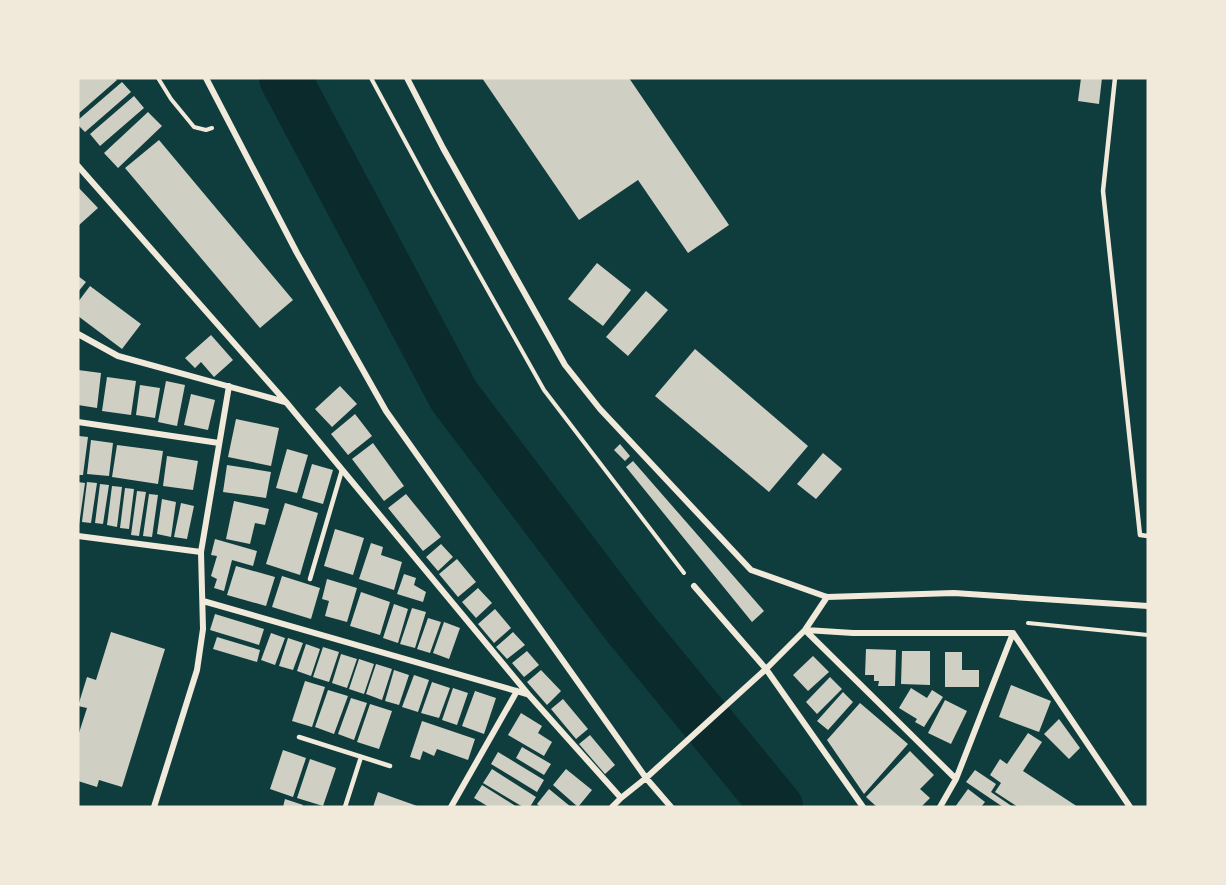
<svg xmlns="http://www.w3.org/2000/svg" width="1226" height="885" font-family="'Noto Sans',sans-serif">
	<rect width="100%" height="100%" fill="#0f3d3e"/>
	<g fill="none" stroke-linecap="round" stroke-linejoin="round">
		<!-- river -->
		<path stroke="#0a2a2b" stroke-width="52" d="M285,78L454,396L629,627L777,807"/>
	</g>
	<!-- building -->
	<path fill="#cfcfc3" d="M78,78H115L117,80L78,114Z
		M482,78H629L729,225L688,253L638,180L579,220Z
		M1081,78H1102L1099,104L1078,101Z
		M122,82L131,92L85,132L78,125V120Z
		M134,96L144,108L100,146L90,134Z
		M148,112L162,126L118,168L104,153Z
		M159,140L293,300L260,328L125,168Z
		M78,187L98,208L78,226Z
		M597,263L631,290L603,326L568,299Z
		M78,276L86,282L78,292Z
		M90,286L141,324L122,349L78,316V302Z
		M646,291L668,310L628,356L606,337Z
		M211,335L233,360L214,377L201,362L195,368L185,358Z
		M695,349L808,446L769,492L655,396Z
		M78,370L101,373L97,408L78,405Z
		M107,377L136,381L131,415L102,411Z
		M166,381L185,385L177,426L158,422Z
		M140,385L160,388L155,418L136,415Z
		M340,386L357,404L332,427L315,409Z
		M191,394L215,400L208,430L184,425Z
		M355,414L372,436L348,455L331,434Z
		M236,419L279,428L271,466L228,457Z
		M79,436L88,437L83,475H78Z
		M91,440L113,443L109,476L87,474Z
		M373,443L404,486L384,501L352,459Z
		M620,444L630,456L625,461L614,450Z
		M117,445L163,451L158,484L112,477Z
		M287,449L308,455L297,493L276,488Z
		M823,453L842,469L816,499L797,484Z
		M167,456L198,461L193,490L163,486Z
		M633,461L764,611L752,622L626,467Z
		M312,464L333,470L323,504L302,498Z
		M227,465L271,472L266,498L223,492Z
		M78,482L85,483L79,525H78Z
		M87,482L97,483L91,523L82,522Z
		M100,484L109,485L103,524L95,523Z
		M112,486L122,487L117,527L107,525Z
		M125,488L134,489L129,529L120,528Z
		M137,491L146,492L139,536L131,535Z
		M149,494L158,495L152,537L143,536Z
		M406,494L441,537L423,551L388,508Z
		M162,499L176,502L171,537L157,534Z
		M234,501L269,509L265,525L255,523L250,544L226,539Z
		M181,503L194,506L187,539L174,537Z
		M285,503L318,513L300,575L266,564Z
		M335,529L364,538L353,575L324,566Z
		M215,539L257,551L253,566L232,560L224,591L214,588L217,579L211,576L217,556L211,555Z
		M371,543L383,547L381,555L402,562L394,590L359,579Z
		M441,544L453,557L438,571L426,557Z
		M457,559L476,582L458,597L439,574Z
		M236,566L275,577L266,606L227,595Z
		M404,574L416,578L414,585L426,592L423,602L397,594Z
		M282,576L320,588L311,619L272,607Z
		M327,579L357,588L347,622L325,616L329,601L322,599Z
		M478,588L492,603L476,618L462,602Z
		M361,592L390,602L380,635L350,626Z
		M394,604L408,609L398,643L383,638Z
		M412,608L426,612L415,648L400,644Z
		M495,609L511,628L494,643L478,624Z
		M215,614L264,629L259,645L210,630Z
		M428,618L441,622L430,653L417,649Z
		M444,622L460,628L449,659L433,653Z
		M111,632L165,649L122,787L99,780L97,787L78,781V736L87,708L78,706L87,677L96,680Z
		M513,632L525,645L507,659L496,647Z
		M271,633L285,638L275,665L261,660Z
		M217,637L260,650L257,662L213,649Z
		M288,638L303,643L293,670L279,666Z
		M306,644L320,649L311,676L297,671Z
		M323,647L339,652L329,682L313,677Z
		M866,649L896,650L895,686H878L879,681H874V675H865Z
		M527,651L539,665L524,677L512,663Z
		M902,651H930V685L901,684Z
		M945,652H962V670H979V687H945Z
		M341,654L357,659L347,688L332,683Z
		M813,656L829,672L808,691L793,675Z
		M359,659L374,664L364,694L349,689Z
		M376,664L392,669L382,700L366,694Z
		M394,670L409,675L399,705L385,701Z
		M541,670L561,691L547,705L527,682Z
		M414,675L429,680L418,712L402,707Z
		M830,677L842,689L817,714L806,702Z
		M305,681L325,687L312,727L292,721Z
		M432,682L450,688L439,718L421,713Z
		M1011,685L1051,701L1039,732L999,717Z
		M453,688L468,693L457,725L442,720Z
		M911,688L927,698L932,690L943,697L924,727L915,722L917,719L899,708Z
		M328,690L348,696L334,734L315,727Z
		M475,691L496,698L484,734L462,726Z
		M843,692L853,702L828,730L817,721Z
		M351,698L367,703L354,740L338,734Z
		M563,699L588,729L576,739L551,709Z
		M945,700L967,711L951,744L928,733Z
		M860,703L908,744L864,794L827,740Z
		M370,704L392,711L379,749L357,742Z
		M521,713L542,726L538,733L552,742L544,756L508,735Z
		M1059,719L1080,748L1069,759L1044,734Z
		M422,721L475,739L468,760L437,749L434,756L423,751L420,760L410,757Z
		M1028,733L1042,742L1023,771L1078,807H1018L995,792L1001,783L990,775L1000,759L1007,764Z
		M590,735L615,765L605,774L579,744Z
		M522,747L551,764L544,775L516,758Z
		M283,750L306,758L293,797L270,789Z
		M910,751L934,775L920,789L930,798L921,807H877L866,797Z
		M498,752L544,780L537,792L491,764Z
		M310,759L336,768L323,806L297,798Z
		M492,769L536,797L530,807H523L483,783Z
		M566,769L592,790L578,807L553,785Z
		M975,770L996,784L991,792L1013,807H1003L966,782Z
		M482,785L517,807H489L474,798Z
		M549,789L571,807H540L537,804Z
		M968,789L985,802L981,807H955Z
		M378,792L420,807H373Z
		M285,799L303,805L302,807H283Z"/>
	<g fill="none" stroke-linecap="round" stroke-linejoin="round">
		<!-- path -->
		<path stroke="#f1e9da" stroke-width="4" d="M158,78L171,99L194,127L206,130L212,128
			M371,78L432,191L544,390L684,573
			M1028,623L1148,635"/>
		<!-- service -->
		<path stroke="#f1e9da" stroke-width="4.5" d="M1115,78L1103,191L1140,535L1148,536
			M310,579L342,470
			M299,737L390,766
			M345,807L361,757"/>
		<!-- minor -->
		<path stroke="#f1e9da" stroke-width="6" d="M206,78L297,253L386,411L646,778L671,807
			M407,78L443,148L565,365L600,409L751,570L827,597L954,593L1148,606
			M78,166L286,402L528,694L621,798
			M78,334L118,356L285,402
			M78,422L219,443
			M78,536L201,552
			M694,586L766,669L863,807
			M203,601L527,694
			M805,630L956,779
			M806,630L853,633H1013
			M154,807L197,670L203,629L201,552L229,386
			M451,807L517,691
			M612,807L621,798L646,778L766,669L805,630L827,597
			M940,807L956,779L1013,633L1130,807"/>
	</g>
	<!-- border -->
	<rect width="1226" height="885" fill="none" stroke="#f1e9da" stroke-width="159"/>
</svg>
